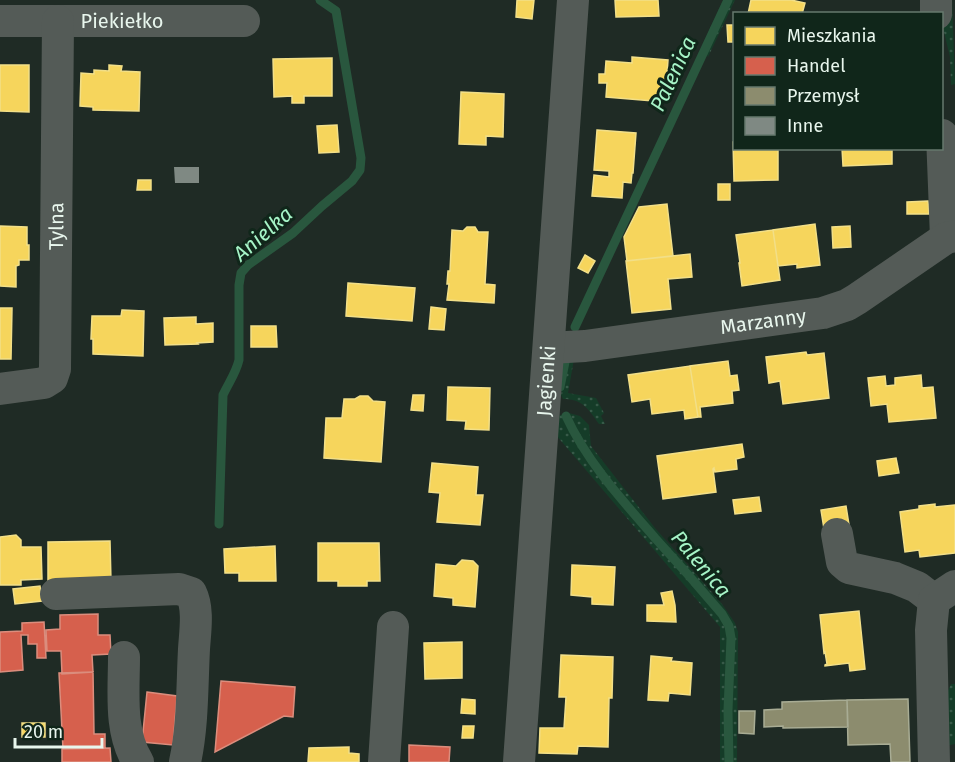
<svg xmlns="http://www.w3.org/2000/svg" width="955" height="762" font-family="'Fira Sans',sans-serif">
	<defs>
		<pattern id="grass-dots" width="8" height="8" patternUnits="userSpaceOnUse" patternTransform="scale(1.5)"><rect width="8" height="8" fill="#153c28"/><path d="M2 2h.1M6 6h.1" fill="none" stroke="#375948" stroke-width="1.8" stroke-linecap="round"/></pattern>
	</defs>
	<rect width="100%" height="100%" fill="#1f2b25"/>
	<!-- grass -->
	<path fill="url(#grass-dots)" d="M723,0H735L708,57L703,44Z
		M943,0H952L955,84L951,85L950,57L944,32Z
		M574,359L568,393L596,398L604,413L601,416L605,424H599C588,409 583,399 563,399L561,395L567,361Z
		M569,413L580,416L589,425L591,446L655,528L722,604L735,623L738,632L737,762H720V627L556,435L557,416Z
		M951,684H955V744L946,746V695Z"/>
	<!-- homes -->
	<path fill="#f6d55c" stroke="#f2df88" stroke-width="1.5" d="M517,0H534L532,19L516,17Z
		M615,0H658L659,16L616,17Z
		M751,0H791L805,3L802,14H748Z
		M727,25H734V42H728Z
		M632,57L668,60L665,102L606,97L607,83H599V74H605L606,61L632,63Z
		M332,58V96H304V103H292V96L274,97L273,59Z
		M0,65H29V112L0,111Z
		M109,65L122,66L121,71L140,72L139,111L93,110V107L80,106L81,73L94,74V70L109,71Z
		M461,92L504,94L503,137L486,136V145L459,144Z
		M337,125L339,152L319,153L317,126Z
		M597,130L636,133L633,173H632L631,183L623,182L622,198L592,196L594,175L609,177V171L594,170Z
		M733,142H734V148H778V180L734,181Z
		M842,148H892V164L843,166Z
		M138,180H151V190H137Z
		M718,184H730V200H718Z
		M928,201L929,214H907V202Z
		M667,204L673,256L627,261L624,237L639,207Z
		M815,224L820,265L797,268V264L778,266L773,230Z
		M0,226L27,227V245H29V260H19V265L16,266V287L0,286Z
		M850,226L851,247L833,248L832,227Z
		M467,227H475L478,232H488L485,284L495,285L494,303L447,300L449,284H447L448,271H450L452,230L463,231Z
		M773,230L780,280L742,286L739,263H740L736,235Z
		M690,254L692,277L668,279L671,309L632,313L626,261Z
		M585,255L595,261L588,273L578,268Z
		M348,283L415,288L412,321L346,316Z
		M431,307L446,309L444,330L429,329Z
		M0,308H12L11,359H0Z
		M122,310L144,311L143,356L93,354V339H91L92,316H121Z
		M196,317V324L213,323V342L197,343L198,344L165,345L164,318Z
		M251,326H276L277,347H251Z
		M806,352L807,355L824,353L829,398L783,404L780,381L769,383L766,357Z
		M728,361L730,376L737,375L739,390L732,391L733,403L700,407L701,417H698L690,366Z
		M690,366L698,417L685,419L684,410L652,414L650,399L632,402L628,375Z
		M921,375L922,388L933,387L936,418L889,422L887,404L871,406L868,378L885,376L886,386L895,385V378Z
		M448,387L490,388L489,430L465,429L466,421L447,420Z
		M413,395H424L423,411L411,410Z
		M360,396H368L373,401L385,402L381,462L324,458L326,418H342L344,399H355Z
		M742,444L744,457L736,459L737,469L715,472L714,468L713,469L716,492L663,499L657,456Z
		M896,458L899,473L879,476L877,461Z
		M432,463L478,467L476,495H483L480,525L437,522L440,493L429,492Z
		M759,497L761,511L735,514L733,500Z
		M935,504V507L955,505V553L920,557L919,550L905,552L900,512L919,509V506Z
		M846,506L849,525L824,529L821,510Z
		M16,535L21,540V547H41L42,579L21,580V585H0V537Z
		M110,541L111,581L48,580V542Z
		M318,543H379L380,581H367V586H338V581H318Z
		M275,546L276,581H239V573H225L224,549Z
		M462,560L473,561L478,566L475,607L453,605V598L434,596L436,564L456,566Z
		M572,565L615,567L613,605L592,604V597L571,595Z
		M40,586L42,601L15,604L13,589Z
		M672,591L675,605L676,622L647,621V605H664L661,593Z
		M859,611L865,669L850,671L849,663L825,666V665L827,664L825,652L824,653L820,615Z
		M462,642V678L425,679L424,643Z
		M561,655L613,657L612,698H609L608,747L578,746L577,754L539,753L540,728H564L566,697H559Z
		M651,656L672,658L671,661L692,663L690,695L669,693L668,701L648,700Z
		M462,699L475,700V714L461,713Z
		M22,723H45V737H22Z
		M463,726H474L473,738H462Z
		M349,747V753L359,754V762H308L309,748Z"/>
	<!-- shops -->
	<path fill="#d6604d" stroke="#db8d7d" stroke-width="1.5" d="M98,614V635H110L111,654L92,655L93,672L62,674L61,651H47L46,630L60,629V615Z
		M44,622L46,658H37V644H28V635H21L23,670L0,672V632L22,631V623Z
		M93,672L94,734H105V748L63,749L59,673Z
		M221,681L295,687L293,717L284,716L215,752Z
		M147,692L177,696L173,745L142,742Z
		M409,745L450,747L449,762H409Z
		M110,748L111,762H62V749Z"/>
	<!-- industry -->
	<path fill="#8c8c6e" stroke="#a8ac94" stroke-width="1.5" d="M908,699L910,762H891L890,744L848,745L847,700Z
		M847,700L848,727L783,728V726L764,727V710L782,709V702Z
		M739,711H755L754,734L739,733Z"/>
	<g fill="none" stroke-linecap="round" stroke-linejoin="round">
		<!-- stream -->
		<path stroke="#29573e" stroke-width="9" d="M575,327L728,0
			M560,387L565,362
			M566,416C587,462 622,500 655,538C678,563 700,588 722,614L729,626L731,638L728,710L729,762
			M219,524L223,395C229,382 236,373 239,360V285L241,273L248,265L293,233L322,206L352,181L360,170L361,158L336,11L320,0"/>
	</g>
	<!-- building -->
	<path fill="#7f8983" d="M174,167H199V183H175Z"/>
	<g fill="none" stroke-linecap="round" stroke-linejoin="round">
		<!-- minor -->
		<g stroke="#545b57" stroke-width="32">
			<path d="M936,0V14"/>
			<path id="s1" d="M0,21H244"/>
			<path d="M942,135L946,238"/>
			<path id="s2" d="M549,348L585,346L823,313L847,305L857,299L946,238L955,236"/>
			<path id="s3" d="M0,389L44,383L52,378L55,369L58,21"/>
			<path d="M837,534L842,562L849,568L895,578L917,587L934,600"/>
			<path d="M56,594L179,589L191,593C199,609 195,632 194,649C192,687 193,725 185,762"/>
			<path d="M124,657C124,691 119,732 138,762"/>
			<path d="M384,762L393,627"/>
			<path id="s4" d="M519,762L573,0"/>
			<path d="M934,762L931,630L934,600L955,586"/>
		</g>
	</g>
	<g text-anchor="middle" stroke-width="6" stroke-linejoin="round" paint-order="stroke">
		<!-- street labels -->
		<g font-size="20" fill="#e8f6ed" stroke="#10261a">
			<text dy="7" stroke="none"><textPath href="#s1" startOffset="122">Piekiełko</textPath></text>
			<text dy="7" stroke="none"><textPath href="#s3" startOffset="206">Tylna</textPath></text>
			<text dy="7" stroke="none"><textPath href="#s2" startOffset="216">Marzanny</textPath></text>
			<text dy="7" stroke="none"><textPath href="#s4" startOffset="382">Jagienki</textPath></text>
		</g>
		<!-- water labels -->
		<g font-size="21" font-style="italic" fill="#a6f4c7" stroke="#10261a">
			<text transform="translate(673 74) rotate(-65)" y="7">Palenica</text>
			<text transform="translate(263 234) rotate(-41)" y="7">Anielka</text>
			<text transform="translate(701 564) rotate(50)" y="7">Palenica</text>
		</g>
	</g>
	<!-- legend -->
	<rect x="733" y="12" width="210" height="138" fill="#10261a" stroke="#66796e" stroke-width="1.5"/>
	<rect x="745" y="27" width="30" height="18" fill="#f6d55c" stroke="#66796e" stroke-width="1.5"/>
	<text x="787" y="42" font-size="18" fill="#e8f6ed">Mieszkania</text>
	<rect x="745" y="57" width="30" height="18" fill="#d6604d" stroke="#66796e" stroke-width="1.5"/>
	<text x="787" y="72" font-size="18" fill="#e8f6ed">Handel</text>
	<rect x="745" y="87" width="30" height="18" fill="#8c8c6e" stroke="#66796e" stroke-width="1.5"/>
	<text x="787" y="102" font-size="18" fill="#e8f6ed">Przemysł</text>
	<rect x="745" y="117" width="30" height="18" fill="#7f8983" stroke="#66796e" stroke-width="1.5"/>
	<text x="787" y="132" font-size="18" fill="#e8f6ed">Inne</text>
	<!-- scale -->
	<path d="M15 738v9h87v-9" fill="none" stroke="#e8f6ed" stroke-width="3"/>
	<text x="24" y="738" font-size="18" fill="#e8f6ed" stroke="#10261a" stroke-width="4.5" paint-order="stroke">20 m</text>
</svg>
